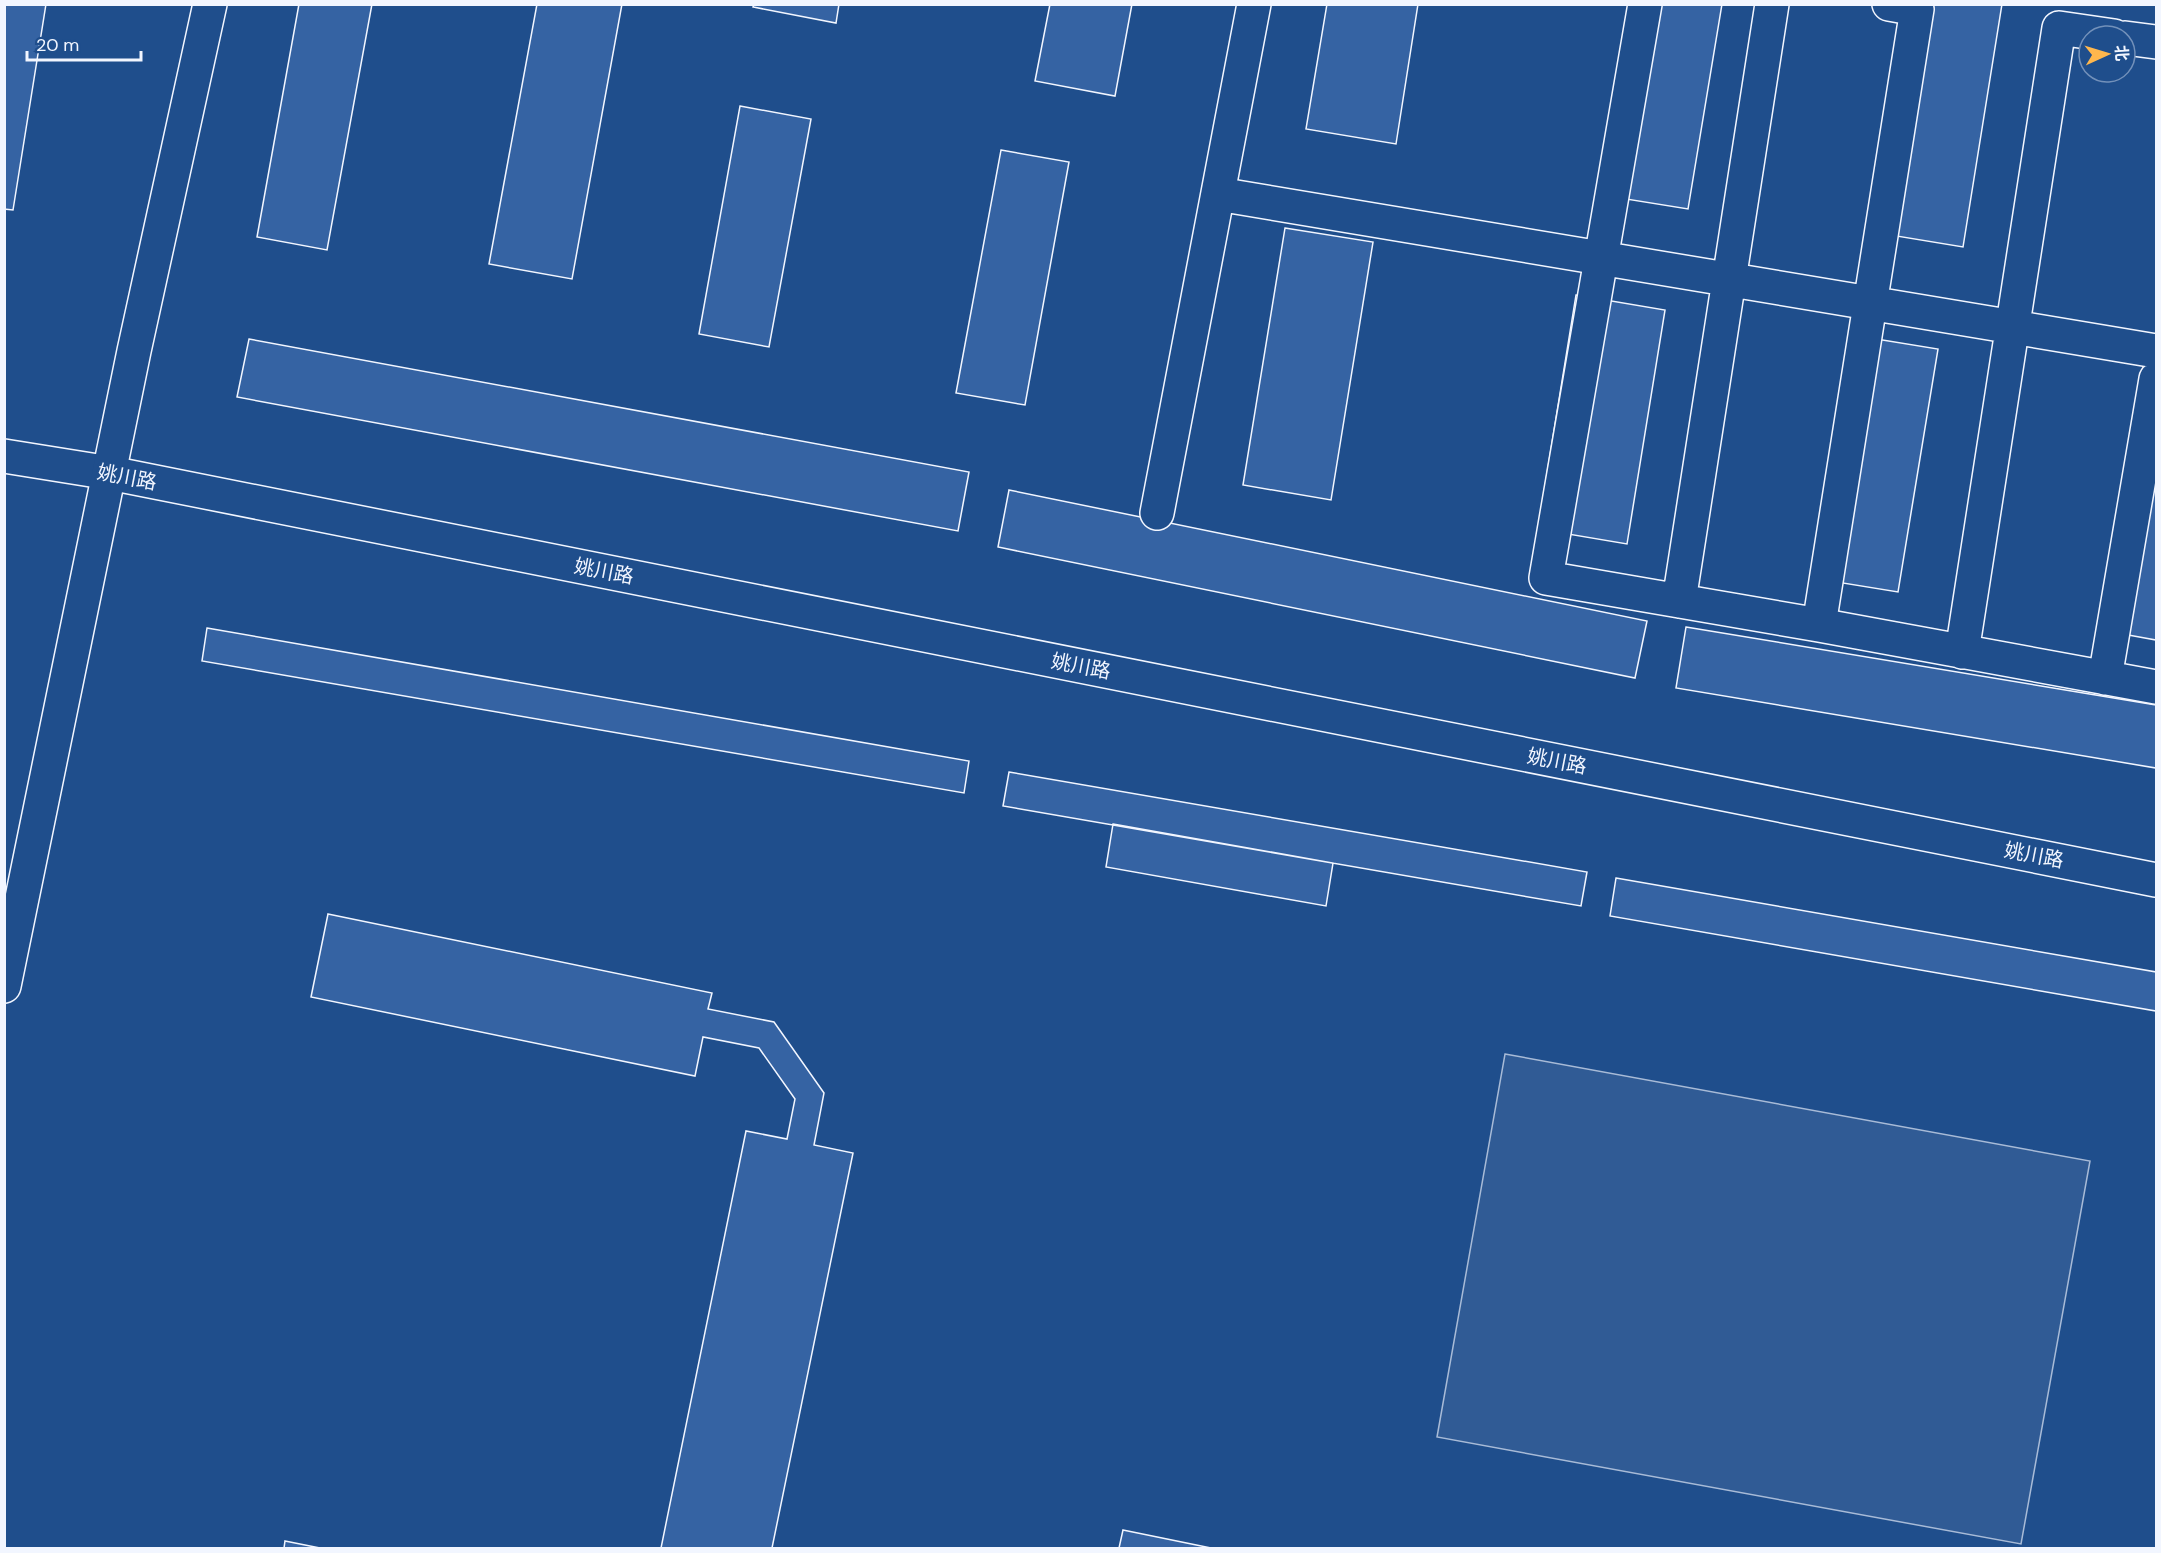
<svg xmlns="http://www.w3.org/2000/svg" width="2161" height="1553" font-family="'DM Sans','Noto Sans SC',sans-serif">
	<rect width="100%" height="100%" fill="#1f4e8c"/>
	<!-- pitch -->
	<path fill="#305b95" stroke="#a8bbd7" stroke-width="1.5" d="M1505,1054L2090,1161L2021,1544L1437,1437Z"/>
	<!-- building -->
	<path fill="#3563a3" stroke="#f2f6ff" stroke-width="1.5" d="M4,4H46L13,210L4,209Z
		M299,4H372L327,250L257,237Z
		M537,4H622L572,279L489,264Z
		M754,4H839L836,23L753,7Z
		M1050,4H1132L1115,96L1035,81Z
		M1327,4H1418L1396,144L1306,129Z
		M1633,4H1722L1688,209L1601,195Z
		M1910,4H2002L1963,247L1872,232Z
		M740,106L811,119L769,347L699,334Z
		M1001,150L1069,162L1025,405L956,393Z
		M1285,228L1373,242L1331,500L1243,485Z
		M1576,295L1665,310L1627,544L1538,529Z
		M1858,336L1938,349L1898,592L1818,579Z
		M249,339L969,472L958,531L237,397Z
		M2156,382V640L2106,631Z
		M1009,490L1647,621L1635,678L998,547Z
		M1686,627L2156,705V768L1676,688Z
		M207,628L969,761L964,793L202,661Z
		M1009,772L1587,872L1581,906L1003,806Z
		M1113,824L1333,863L1326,906L1106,867Z
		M1616,878L2156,972V1011L1610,916Z
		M328,914L712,993L708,1009L774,1022L824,1093L814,1145L853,1153L772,1548H661L746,1131L787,1139L795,1099L759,1048L703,1037L695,1076L311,997Z
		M1123,1530L1211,1548H1119Z
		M285,1541L320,1548H284Z"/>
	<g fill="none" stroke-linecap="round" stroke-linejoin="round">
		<!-- minor casing -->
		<g stroke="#f2f6ff" stroke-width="36">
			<path id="minor" d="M1645,4L1546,578L1819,625L2156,687
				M2125,38L2156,42
				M1218,194L2156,351
				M4,456L110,473L2156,880
				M1157,513L1254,4
				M1679,601L1772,4
				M1819,625L1917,9L1889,4
				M1962,652L2059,28L2114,36
				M2105,678L2156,379"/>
		</g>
		<!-- major casing -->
		<g stroke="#f2f6ff" stroke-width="36">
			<path id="major" d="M4,986L134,351L210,4"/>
		</g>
		<!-- minor -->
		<use href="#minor" stroke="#1f4e8c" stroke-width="33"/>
		<!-- major -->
		<use href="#major" stroke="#1f4e8c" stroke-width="33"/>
	</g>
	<g text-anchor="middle" stroke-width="4.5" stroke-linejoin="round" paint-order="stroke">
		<!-- street labels -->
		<g font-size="20" fill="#f2f6ff" stroke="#1f4e8c">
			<text transform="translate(127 477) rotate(11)" y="7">姚川路</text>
			<text transform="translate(604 571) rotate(11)" y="7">姚川路</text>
			<text transform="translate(1081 666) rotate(11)" y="7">姚川路</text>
			<text transform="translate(1557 761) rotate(11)" y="7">姚川路</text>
			<text transform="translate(2034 855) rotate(11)" y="7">姚川路</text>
		</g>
	</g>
	<!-- border -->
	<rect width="2161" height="1553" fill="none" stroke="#f2f6ff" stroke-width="12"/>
	<!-- north arrow -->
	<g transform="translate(2107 54) rotate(86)"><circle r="28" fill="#1f4e8c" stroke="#7391ba" stroke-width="1.5"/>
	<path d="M0-4.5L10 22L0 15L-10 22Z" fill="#ffb74d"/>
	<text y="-9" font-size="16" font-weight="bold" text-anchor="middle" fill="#f2f6ff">北</text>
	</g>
	<!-- scale -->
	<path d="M27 51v9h114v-9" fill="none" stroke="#f2f6ff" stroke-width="3"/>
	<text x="36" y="51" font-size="18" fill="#f2f6ff" stroke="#1f4e8c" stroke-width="4.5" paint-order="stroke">20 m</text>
</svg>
